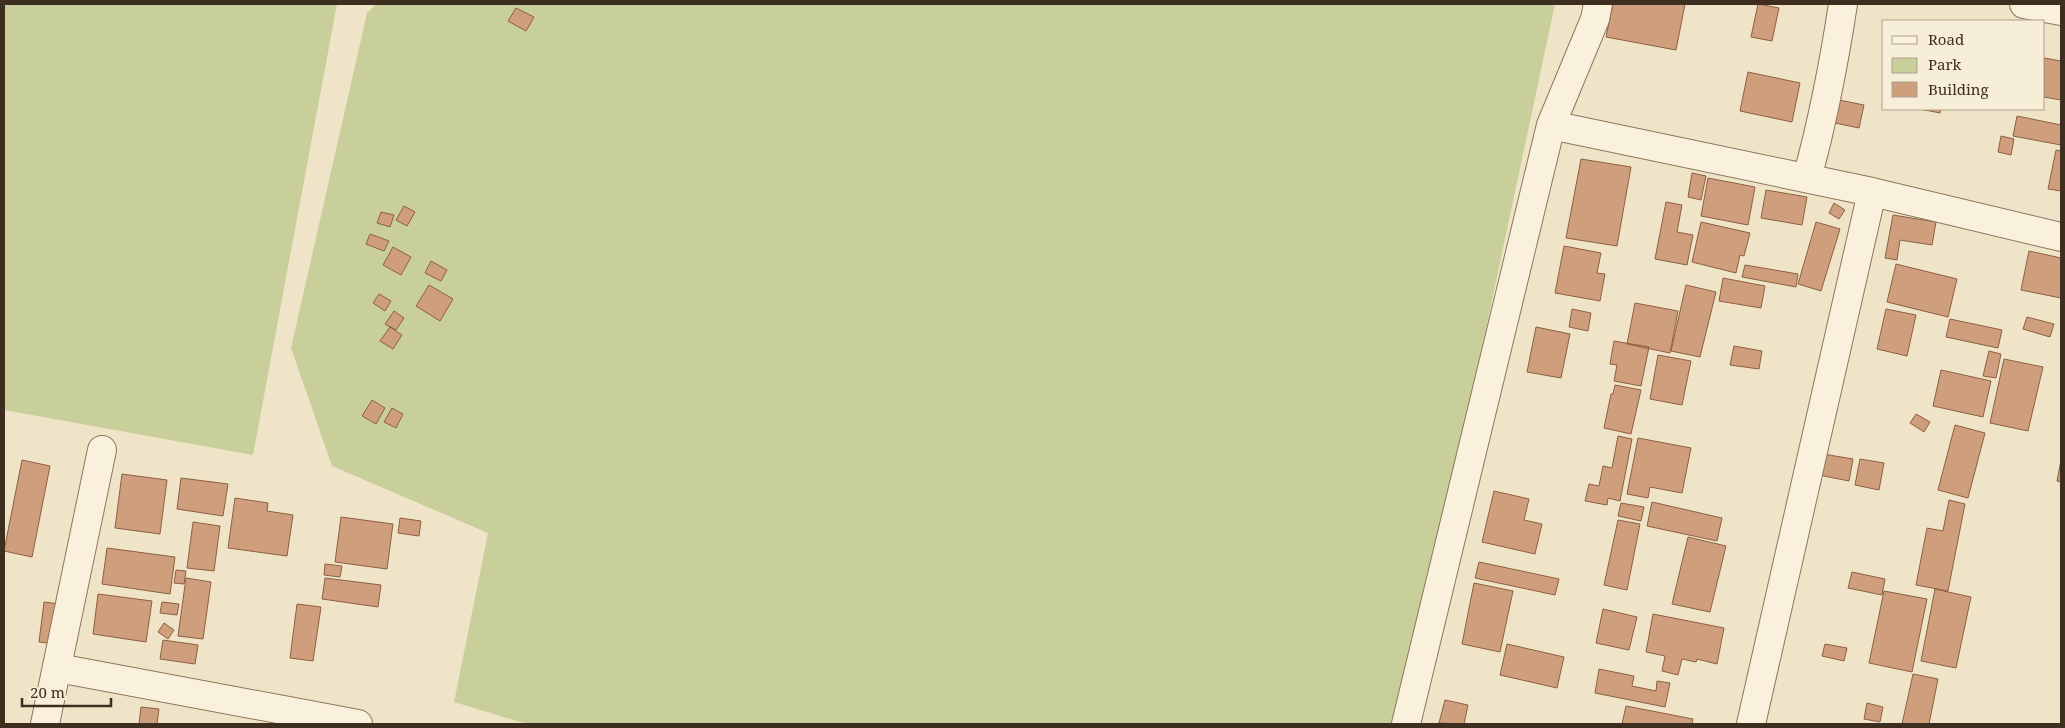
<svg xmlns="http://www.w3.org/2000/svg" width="2065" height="728" font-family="'Noto Serif',serif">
	<rect width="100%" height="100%" fill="#f0e4c8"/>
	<!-- green -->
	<path fill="#c9cf9b" d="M4,4H337L253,455L4,410Z
		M376,4H1555L1402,724H527L454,702L488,533L332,466L291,348L367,13Z"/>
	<!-- building -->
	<path fill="#cf9f7d" stroke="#8d5f41" d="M1613,4H1685L1676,50L1606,37Z
		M1758,4L1779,8L1772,41L1751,37Z
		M516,8L534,17L526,31L508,21Z
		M2044,58L2061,61V100L2044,97Z
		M1748,72L1800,83L1792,122L1740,111Z
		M1834,99L1864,105L1859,128L1830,122Z
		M1920,109H1941L1940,113Z
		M2017,116L2061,125V145L2013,136Z
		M2001,136L2014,139L2011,155L1998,152Z
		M2056,150L2061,151V191L2048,189Z
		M1581,159L1631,167L1617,246L1566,238Z
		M1692,173L1706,176L1701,200L1688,197Z
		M1708,178L1755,187L1748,225L1701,216Z
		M1766,190L1807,197L1802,225L1761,218Z
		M1666,202L1682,205L1677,232L1693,235L1687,265L1655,259Z
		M1834,203L1845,210L1839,219L1829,213Z
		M404,206L415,212L407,226L396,220Z
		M381,212L394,215L390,227L377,223Z
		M1893,215L1936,222L1932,245L1900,240L1897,260L1885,258Z
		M1701,222L1750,233L1744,256L1740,255L1736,273L1692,262Z
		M1816,222L1840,229L1821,291L1798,284Z
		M370,234L389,241L384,251L366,244Z
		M1564,246L1601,253L1597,273L1605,274L1600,301L1555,293Z
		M393,247L411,257L401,275L383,265Z
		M2029,251L2061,258V298L2021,290Z
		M431,261L447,270L441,281L425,273Z
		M1896,264L1957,279L1948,317L1887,302Z
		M1745,265L1798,274L1796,287L1742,277Z
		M1723,278L1765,286L1761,308L1719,301Z
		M429,285L453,299L440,321L416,306Z
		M1686,285L1716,292L1700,357L1671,351Z
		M379,294L391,301L385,311L373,303Z
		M1635,303L1678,311L1670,353L1627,344Z
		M1572,309L1591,313L1588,331L1569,327Z
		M1886,309L1916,315L1907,356L1877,349Z
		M394,311L404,318L396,330L385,324Z
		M2027,317L2054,324L2050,337L2023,329Z
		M1950,319L2002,330L1998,348L1946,337Z
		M390,327L402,335L393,349L380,341Z
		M1536,327L1570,334L1561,378L1527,372Z
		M1614,341L1649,347L1641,386L1614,381L1617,365L1610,364Z
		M1734,346L1762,351L1759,369L1730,365Z
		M1989,351L2001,354L1996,378L1983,376Z
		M1658,355L1691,361L1682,405L1650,399Z
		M2004,359L2043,367L2028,431L1990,423Z
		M1941,370L1991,381L1983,417L1933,406Z
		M1615,385L1641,390L1631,434L1604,428L1611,394H1613Z
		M372,400L385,408L376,424L362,416Z
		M392,408L403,414L396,428L384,422Z
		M1916,414L1930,422L1924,432L1910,423Z
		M1955,425L1985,433L1968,498L1938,490Z
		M1618,436L1632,439L1620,501L1608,498L1607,505L1585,501L1589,484L1599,486L1603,466L1612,468Z
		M1638,438L1691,448L1682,493L1650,487L1648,498L1627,494Z
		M1823,454L1853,459L1849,481L1819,475Z
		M1860,459L1884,463L1879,490L1855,485Z
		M22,460L50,466L32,557L4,551Z
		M2061,460V482L2057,481Z
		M122,474L167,480L160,534L115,528Z
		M181,478L228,484L223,516L177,509Z
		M1494,491L1529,499L1524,520L1542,524L1535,554L1482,542Z
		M235,498L268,503L267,511L293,515L287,556L228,548Z
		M1949,500L1965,504L1948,591L1916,585L1927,528L1943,531Z
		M1652,502L1722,518L1717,541L1647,526Z
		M1621,503L1644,507L1641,521L1618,516Z
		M341,517L393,524L387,569L335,562Z
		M400,518L421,521L419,536L398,533Z
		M1618,520L1640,524L1627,590L1604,585Z
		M193,522L220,526L214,571L187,568Z
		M1688,537L1726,546L1710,612L1672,604Z
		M107,548L175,557L170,594L102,584Z
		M1479,562L1559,579L1555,595L1475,578Z
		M325,564L342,566L340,577L324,575Z
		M176,570L186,571L184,584L174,583Z
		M1852,572L1885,579L1882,595L1848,588Z
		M186,578L211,582L203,639L178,636Z
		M325,578L381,585L378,607L322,599Z
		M1474,583L1513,591L1500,652L1462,644Z
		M1935,589L1971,597L1956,668L1921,661Z
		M1884,591L1927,599L1912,672L1869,663Z
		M98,594L152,601L146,642L93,634Z
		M44,602L75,606L70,646L39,642Z
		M162,602L179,604L177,615L160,613Z
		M297,604L321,607L313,661L290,658Z
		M1603,609L1637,617L1629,650L1596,643Z
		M1653,614L1724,628L1717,664L1697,659L1696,662L1682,659L1678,675L1662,671L1665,656L1646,652Z
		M164,623L174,630L168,639L158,632Z
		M163,640L198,645L195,664L160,659Z
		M1507,644L1564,657L1557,688L1500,675Z
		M1825,644L1847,648L1844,661L1822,656Z
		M1599,669L1634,676L1632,686L1656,691L1657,681L1670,683L1665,707L1595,693Z
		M1913,674L1938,679L1929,724H1902Z
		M1445,700L1468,705L1464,724L1439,723Z
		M1867,703L1883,707L1880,722L1864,719Z
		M1626,706L1693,719L1692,724H1622Z
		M141,707L159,709L157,724H139Z"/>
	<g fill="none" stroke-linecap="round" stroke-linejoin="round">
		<!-- minor casing -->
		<g stroke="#8d765c" stroke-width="30">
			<path id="minor" d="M2024,4L2061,11
				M1551,125L1872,192L2061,237
				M1807,178C1823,120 1834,63 1843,4
				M58,668L358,724
				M45,724L102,450
				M1406,724L1551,125L1595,19L1598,4
				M1751,724L1872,192"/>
		</g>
		<!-- minor -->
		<use href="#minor" stroke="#faf1dc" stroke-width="28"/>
	</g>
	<!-- border -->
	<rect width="2065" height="728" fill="none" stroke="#3d2e20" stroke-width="10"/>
	<!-- legend -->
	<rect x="1882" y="20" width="162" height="90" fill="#f7eed8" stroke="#ada18e"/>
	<rect x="1892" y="36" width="25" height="8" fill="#faf1dc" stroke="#ada18e"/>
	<text x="1928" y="45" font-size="15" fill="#3d2e20">Road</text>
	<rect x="1892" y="58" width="25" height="15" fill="#c9cf9b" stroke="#ada18e"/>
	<text x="1928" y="70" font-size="15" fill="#3d2e20">Park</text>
	<rect x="1892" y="82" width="25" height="15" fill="#cf9f7d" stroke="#ada18e"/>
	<text x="1928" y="95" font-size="15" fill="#3d2e20">Building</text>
	<!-- scale -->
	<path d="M22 698v8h89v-8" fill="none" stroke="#3d2e20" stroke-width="2.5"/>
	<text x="30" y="698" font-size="15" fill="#3d2e20" stroke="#f7eed8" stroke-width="4" paint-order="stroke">20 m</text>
</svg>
